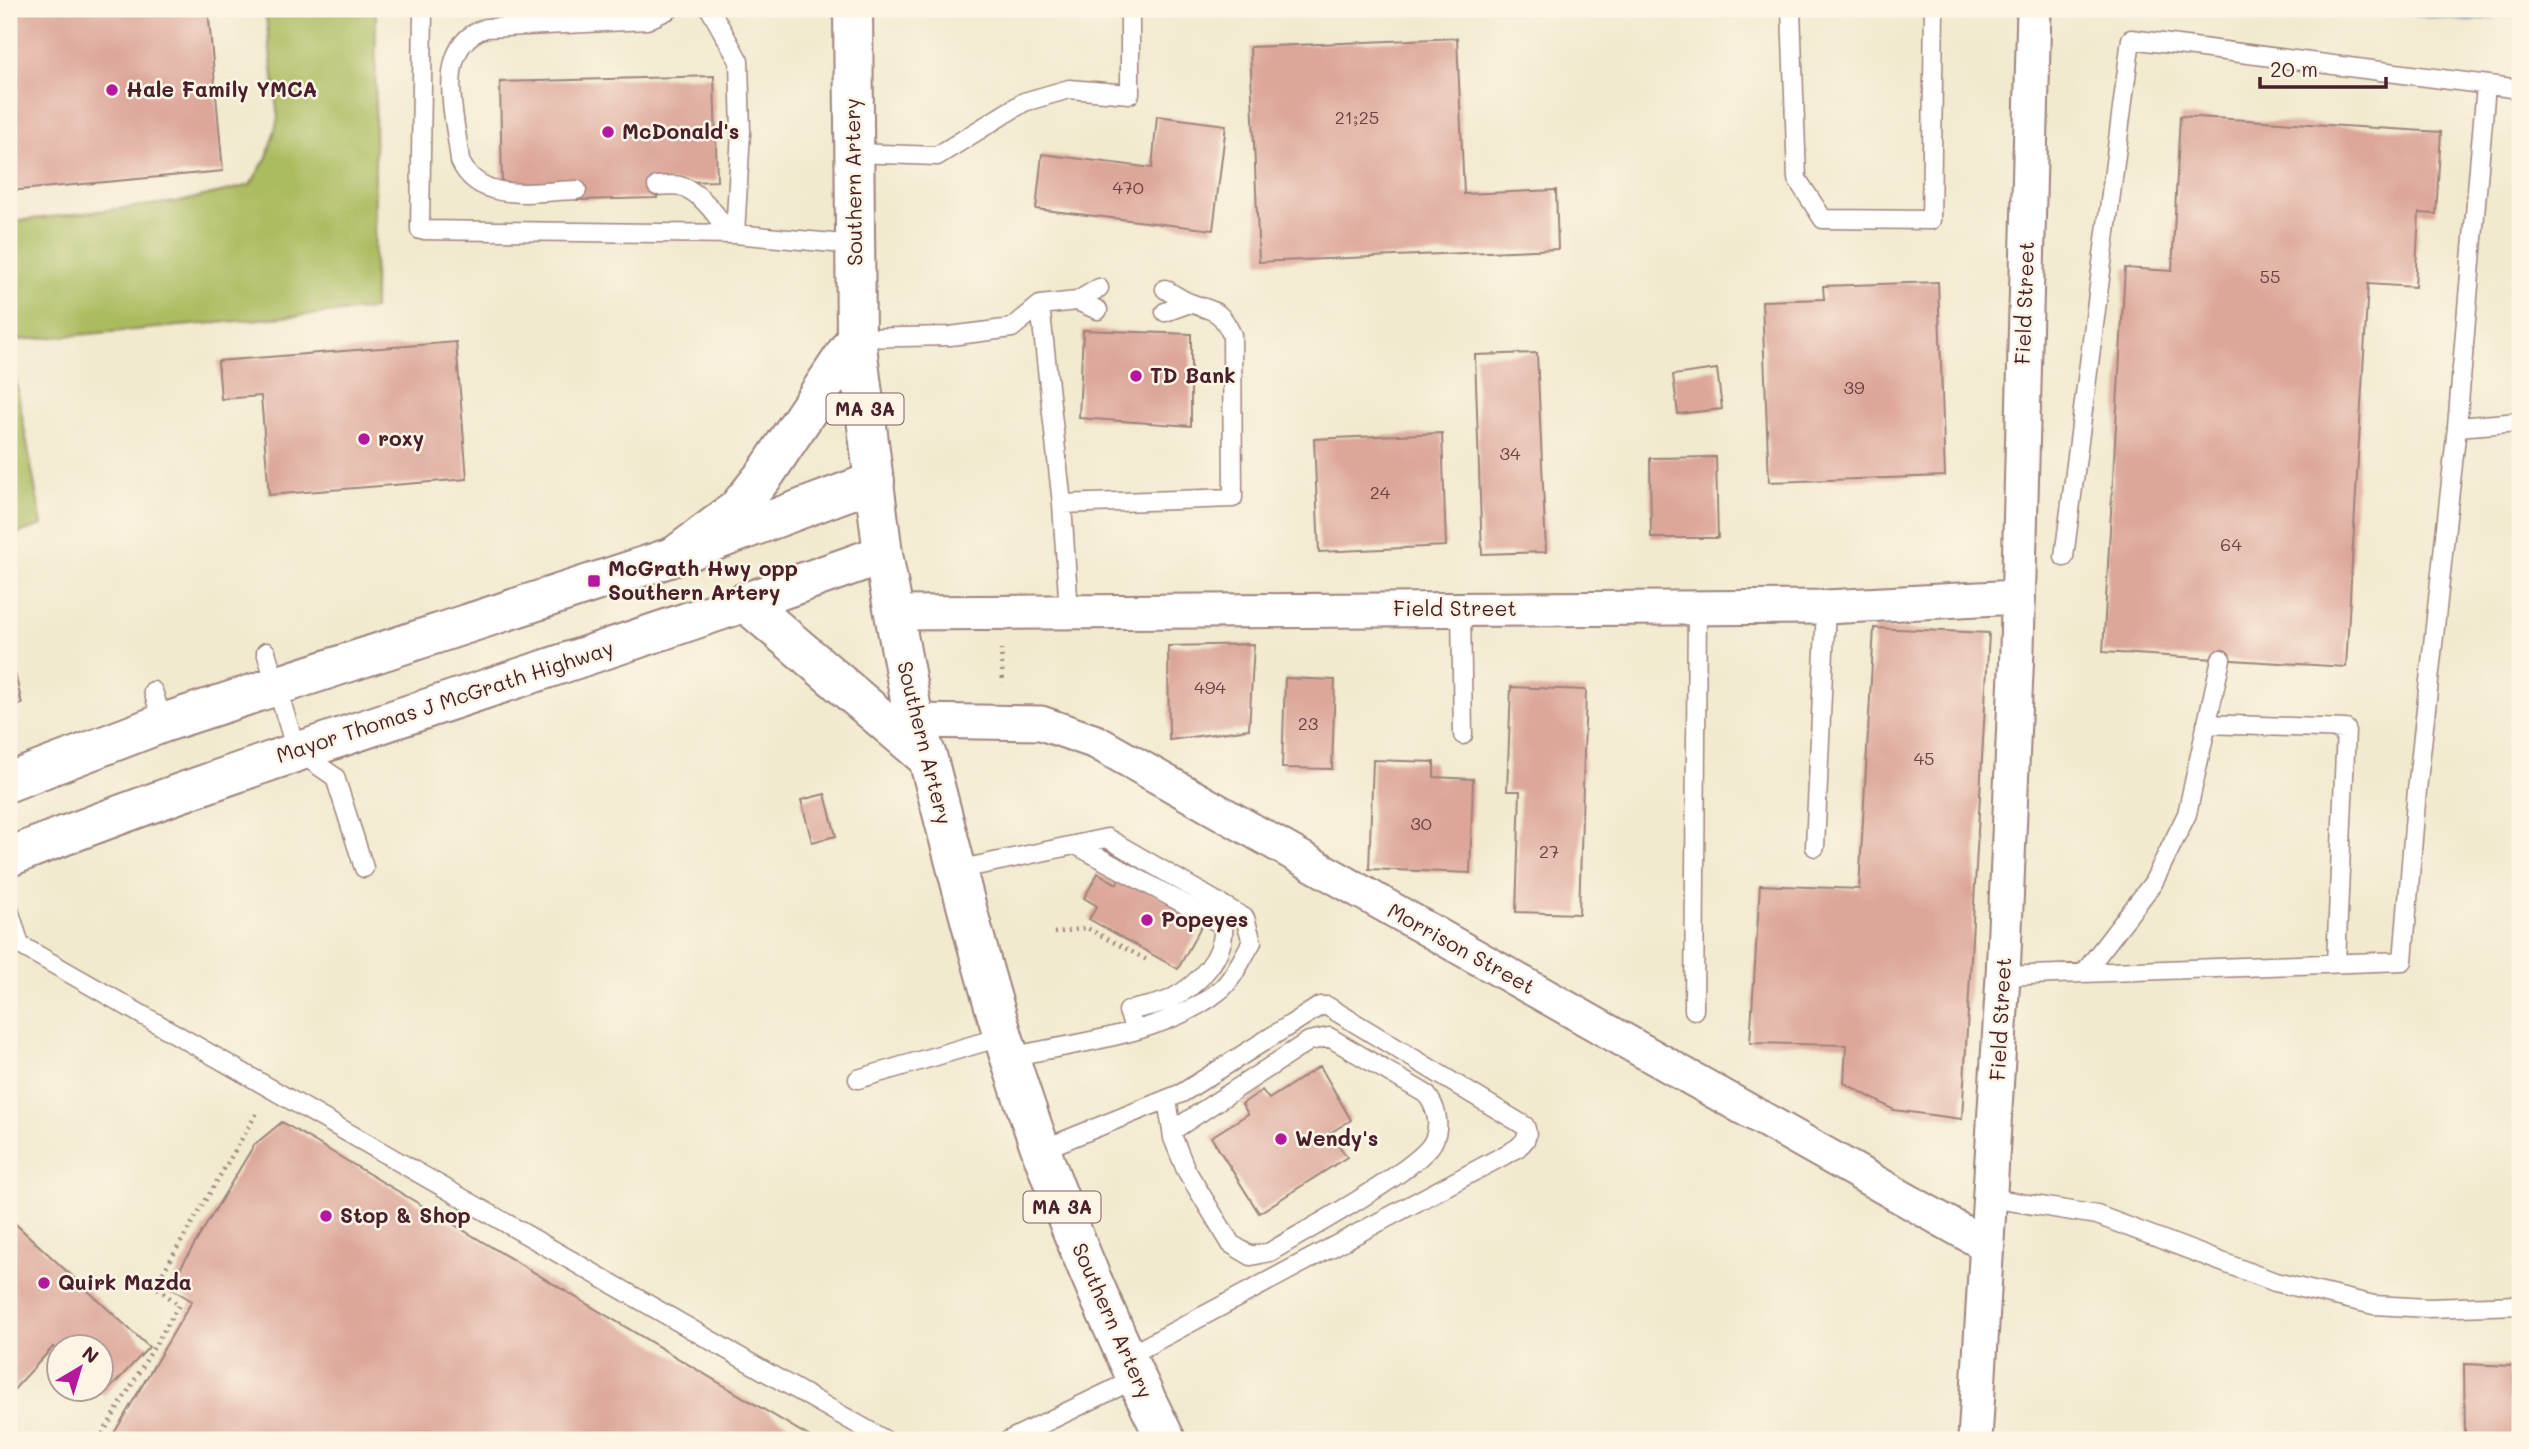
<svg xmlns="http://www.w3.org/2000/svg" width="2529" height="1449" font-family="Mali,sans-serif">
	<rect width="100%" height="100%" fill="#fcf5e5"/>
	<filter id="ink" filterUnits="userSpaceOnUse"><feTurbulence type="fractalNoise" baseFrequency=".0143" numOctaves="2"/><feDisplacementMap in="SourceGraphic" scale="14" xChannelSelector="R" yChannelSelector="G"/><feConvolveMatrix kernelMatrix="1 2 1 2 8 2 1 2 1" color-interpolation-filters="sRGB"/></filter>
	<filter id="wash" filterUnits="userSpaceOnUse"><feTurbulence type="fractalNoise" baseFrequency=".00686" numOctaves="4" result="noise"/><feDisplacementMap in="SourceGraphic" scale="28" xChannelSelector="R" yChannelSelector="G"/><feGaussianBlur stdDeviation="1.57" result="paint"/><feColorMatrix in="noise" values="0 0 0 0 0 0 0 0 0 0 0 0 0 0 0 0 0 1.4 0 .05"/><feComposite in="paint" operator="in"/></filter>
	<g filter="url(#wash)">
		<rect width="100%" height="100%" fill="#f1eacf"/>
		<!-- green -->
		<path fill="#abbb5e" stroke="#7a6d44" stroke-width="2" d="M265,9H376L374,309L9,341V222L183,201L250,185L267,157L278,119Z
			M9,344L42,525L9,536Z"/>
		<!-- water -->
		<path fill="#64b6df" stroke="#576a85" stroke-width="2" d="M2404,9H2520V13L2469,21L2411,14Z"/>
		<g id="blocks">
			<!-- building -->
			<path fill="#dca699" d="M9,9H208L223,171L9,191Z
				M1457,38L1464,194L1556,190L1558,249L1259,262L1250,47Z
				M714,76L717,181L657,183V198L577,200V185L502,187L500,82Z
				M1157,116L1226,125L1213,230L1036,209L1042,154L1152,168Z
				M2180,116L2441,132L2436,214L2419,213L2415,287L2368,284L2346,667L2103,652L2125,268L2172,271Z
				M1938,282L1945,476L1769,482L1762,301L1824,299L1823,286Z
				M1083,330L1191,334V426L1079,418Z
				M456,342L467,479L269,495L261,396L221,399L218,361Z
				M1537,353L1546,552L1482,554L1475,355Z
				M1717,369L1722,409L1678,414L1673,375Z
				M1442,433L1446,546L1319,552L1314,439Z
				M1716,457L1718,538H1651L1650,458Z
				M1874,628L1989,633L1962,1119L1894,1110L1844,1083L1846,1045L1750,1043L1760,885L1859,889Z
				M1254,644L1249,729L1169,740L1168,646Z
				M9,647L22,704L9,707Z
				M1285,678L1335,680L1332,769L1282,768Z
				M1511,687L1586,690L1579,914L1516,912L1520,791H1507Z
				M1373,760L1434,762V777L1473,779L1470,873L1369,869Z
				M825,794L836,836L812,842L801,800Z
				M1098,873L1117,884L1121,875L1204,921L1178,969L1089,919L1097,906L1084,898Z
				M1320,1066L1351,1120L1330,1133L1347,1157L1259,1213L1211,1137L1248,1114L1242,1104L1262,1090L1269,1099Z
				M282,1122L815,1440H110L192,1301L169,1287L254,1145Z
				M9,1218L149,1347L104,1395L98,1390H102V1348H60V1353L53,1347L9,1395Z
				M2464,1364L2513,1366L2515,1440H2465Z"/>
		</g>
	</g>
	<g filter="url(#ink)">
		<use href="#blocks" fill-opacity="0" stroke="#9e847d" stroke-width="2"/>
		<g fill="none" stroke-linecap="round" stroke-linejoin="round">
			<!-- service casing -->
			<g stroke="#9e847d" stroke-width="21">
				<path id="service" d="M423,9L420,230L735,234L855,245
					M710,9L739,61L741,132L735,234
					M1791,9L1797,179L1823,219L1931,220L1934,9
					M854,153L937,156L1024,102L1069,89L1130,94V9
					M657,186C664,186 674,184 680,186C700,191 719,218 729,234
					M577,190C536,191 480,205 460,161C456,118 432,45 486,28L647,20L670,9
					M1077,301L1099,288
					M1040,305L1062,504L1069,612
					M1165,312L1190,303
					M856,338L950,336L1012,328L1040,305L1077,301L1098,310
					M2457,427L2486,85
					M1062,504L1233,498L1232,335C1220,309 1215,312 1190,303C1182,300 1173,294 1165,289
					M2064,557L2131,39L2520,89
					M1461,609L1463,735
					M266,652L296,750L335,777L364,868
					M153,691L163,723
					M2206,724L2346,729L2336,963
					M1076,845L1223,925C1226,956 1198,985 1171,999C1159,1005 1142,1007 1128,1011L1135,1030
					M1815,847L1826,607
					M957,870L1107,838L1245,918L1252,942C1242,958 1233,980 1219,991C1166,1034 1074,1043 1010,1057
					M9,910L20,945L885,1440
					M2084,973L2153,883L2187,814L2221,659
					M2003,976L2403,961L2417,790L2457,427L2520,422
					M1694,1010L1697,608
					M858,1079L1004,1036
					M1167,1099L1173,1138L1186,1170L1231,1244L1251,1256L1270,1252C1301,1233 1424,1167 1434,1140C1441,1124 1436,1106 1426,1094L1329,1037L1309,1041L1172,1131
					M1041,1150L1182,1093L1320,1006H1327L1525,1126C1530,1138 1524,1142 1516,1149L1126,1357
					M1990,1198L2097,1215L2275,1282L2374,1305L2428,1308L2520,1305
					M1009,1440L1135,1379"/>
			</g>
			<!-- minor casing -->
			<g stroke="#9e847d" stroke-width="37">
				<path id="minor" d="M894,613L1826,607L2017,597
					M914,721L1041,723L1096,742L1988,1246
					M1975,1440L2003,976L2017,649L2034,9"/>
			</g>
			<!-- secondary casing -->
			<g stroke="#9e847d" stroke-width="42">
				<path id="secondary" d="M9,782L163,723L675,556L875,481
					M9,857C296,744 593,659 883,554"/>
			</g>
			<!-- primary casing -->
			<g stroke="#9e847d" stroke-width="42">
				<path id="primary" d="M853,9L856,338L883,554L914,721L928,759C956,865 982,973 1016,1077C1056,1201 1108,1323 1166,1440
					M675,556L737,509L766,473L856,338
					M746,603L926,757"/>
			</g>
			<!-- path -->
			<path stroke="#9e847d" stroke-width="4.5" stroke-dasharray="2 5" stroke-linecap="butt" d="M1001,649L1003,684
				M1054,933L1087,928L1147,960
				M99,1440L179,1305L155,1286L257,1113"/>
			<!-- service -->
			<use href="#service" stroke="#fff" stroke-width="18"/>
			<!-- minor -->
			<use href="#minor" stroke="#fff" stroke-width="33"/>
			<!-- secondary -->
			<use href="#secondary" stroke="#fff" stroke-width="38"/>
			<!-- primary -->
			<use href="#primary" stroke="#fff" stroke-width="38"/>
		</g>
	</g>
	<!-- markers -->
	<g fill="#b5179e" stroke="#fcf5e5" stroke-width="2.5">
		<circle cx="112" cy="90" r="7"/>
		<circle cx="608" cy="132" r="7"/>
		<circle cx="1136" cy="376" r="7"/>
		<circle cx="364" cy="439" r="7"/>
		<rect x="587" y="574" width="14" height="14" rx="3.5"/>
		<circle cx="1147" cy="920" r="7"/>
		<circle cx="1281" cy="1139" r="7"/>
		<circle cx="326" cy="1216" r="7"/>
		<circle cx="44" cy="1283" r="7"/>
	</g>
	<g text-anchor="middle" stroke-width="5" stroke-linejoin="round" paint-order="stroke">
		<!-- number labels -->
		<g font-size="18" fill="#6e4146">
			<text x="1357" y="124">21;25</text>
			<text x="1128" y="194">470</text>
			<text x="2270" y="283">55</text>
			<text x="1854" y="394">39</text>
			<text x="1510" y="460">34</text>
			<text x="1380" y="499">24</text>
			<text x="2231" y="551">64</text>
			<text x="1210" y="694">494</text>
			<text x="1308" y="730">23</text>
			<text x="1924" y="765">45</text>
			<text x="1421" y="830">30</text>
			<text x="1549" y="858">27</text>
		</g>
		<!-- shield labels -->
		<g fill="#fcf5e5" stroke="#7f5f63" stroke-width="2">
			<rect x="826.5" y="393.5" width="77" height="31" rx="5"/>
			<rect x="1023.5" y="1191.5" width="77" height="31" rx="5"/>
		</g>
		<g font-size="19" font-weight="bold" fill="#4a1f2b">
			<text x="865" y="416">MA 3A</text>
			<text x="1062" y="1214">MA 3A</text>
		</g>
		<!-- poi labels -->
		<g font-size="21" font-weight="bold" fill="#4a1f2b" stroke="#fcf5e5" text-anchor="start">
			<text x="126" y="97">Hale Family YMCA</text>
			<text x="622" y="139">McDonald's</text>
			<text x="1150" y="383">TD Bank</text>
			<text x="378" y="446">roxy</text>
			<text x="608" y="576">McGrath Hwy opp<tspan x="608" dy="24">Southern Artery</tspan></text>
			<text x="1161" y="927">Popeyes</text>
			<text x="1295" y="1146">Wendy's</text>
			<text x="340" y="1223">Stop &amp; Shop</text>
			<text x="58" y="1290">Quirk Mazda</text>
		</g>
		<!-- street labels -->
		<g font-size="21" fill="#4a1f2b" stroke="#fcf5e5">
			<text transform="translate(854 182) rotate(-91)" y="7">Southern Artery</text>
			<text transform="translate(2025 303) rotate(-88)" y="7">Field Street</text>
			<text x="1455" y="616">Field Street</text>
			<text transform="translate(445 702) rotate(-18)" y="7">Mayor Thomas J McGrath Highway</text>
			<text transform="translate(924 743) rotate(76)" y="7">Southern Artery</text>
			<text transform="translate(1461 949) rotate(29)" y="7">Morrison Street</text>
			<text transform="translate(2001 1019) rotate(-87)" y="7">Field Street</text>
			<text transform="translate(1112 1321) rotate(66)" y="7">Southern Artery</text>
		</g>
	</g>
	<!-- margin -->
	<rect width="2529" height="1449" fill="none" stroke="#fcf5e5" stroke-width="35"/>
	<!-- north arrow -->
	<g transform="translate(80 1368) rotate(38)"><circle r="33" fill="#fcf5e5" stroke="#b59f9b" stroke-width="2"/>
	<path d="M0-5L12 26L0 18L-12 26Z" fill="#b5179e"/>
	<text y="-10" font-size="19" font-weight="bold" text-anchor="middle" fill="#4a1f2b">N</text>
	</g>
	<!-- scale -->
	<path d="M2260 77v10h126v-10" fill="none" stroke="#4a1f2b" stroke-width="3.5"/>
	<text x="2270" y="77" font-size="21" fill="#4a1f2b" stroke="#fcf5e5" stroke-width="5" paint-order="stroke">20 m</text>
</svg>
